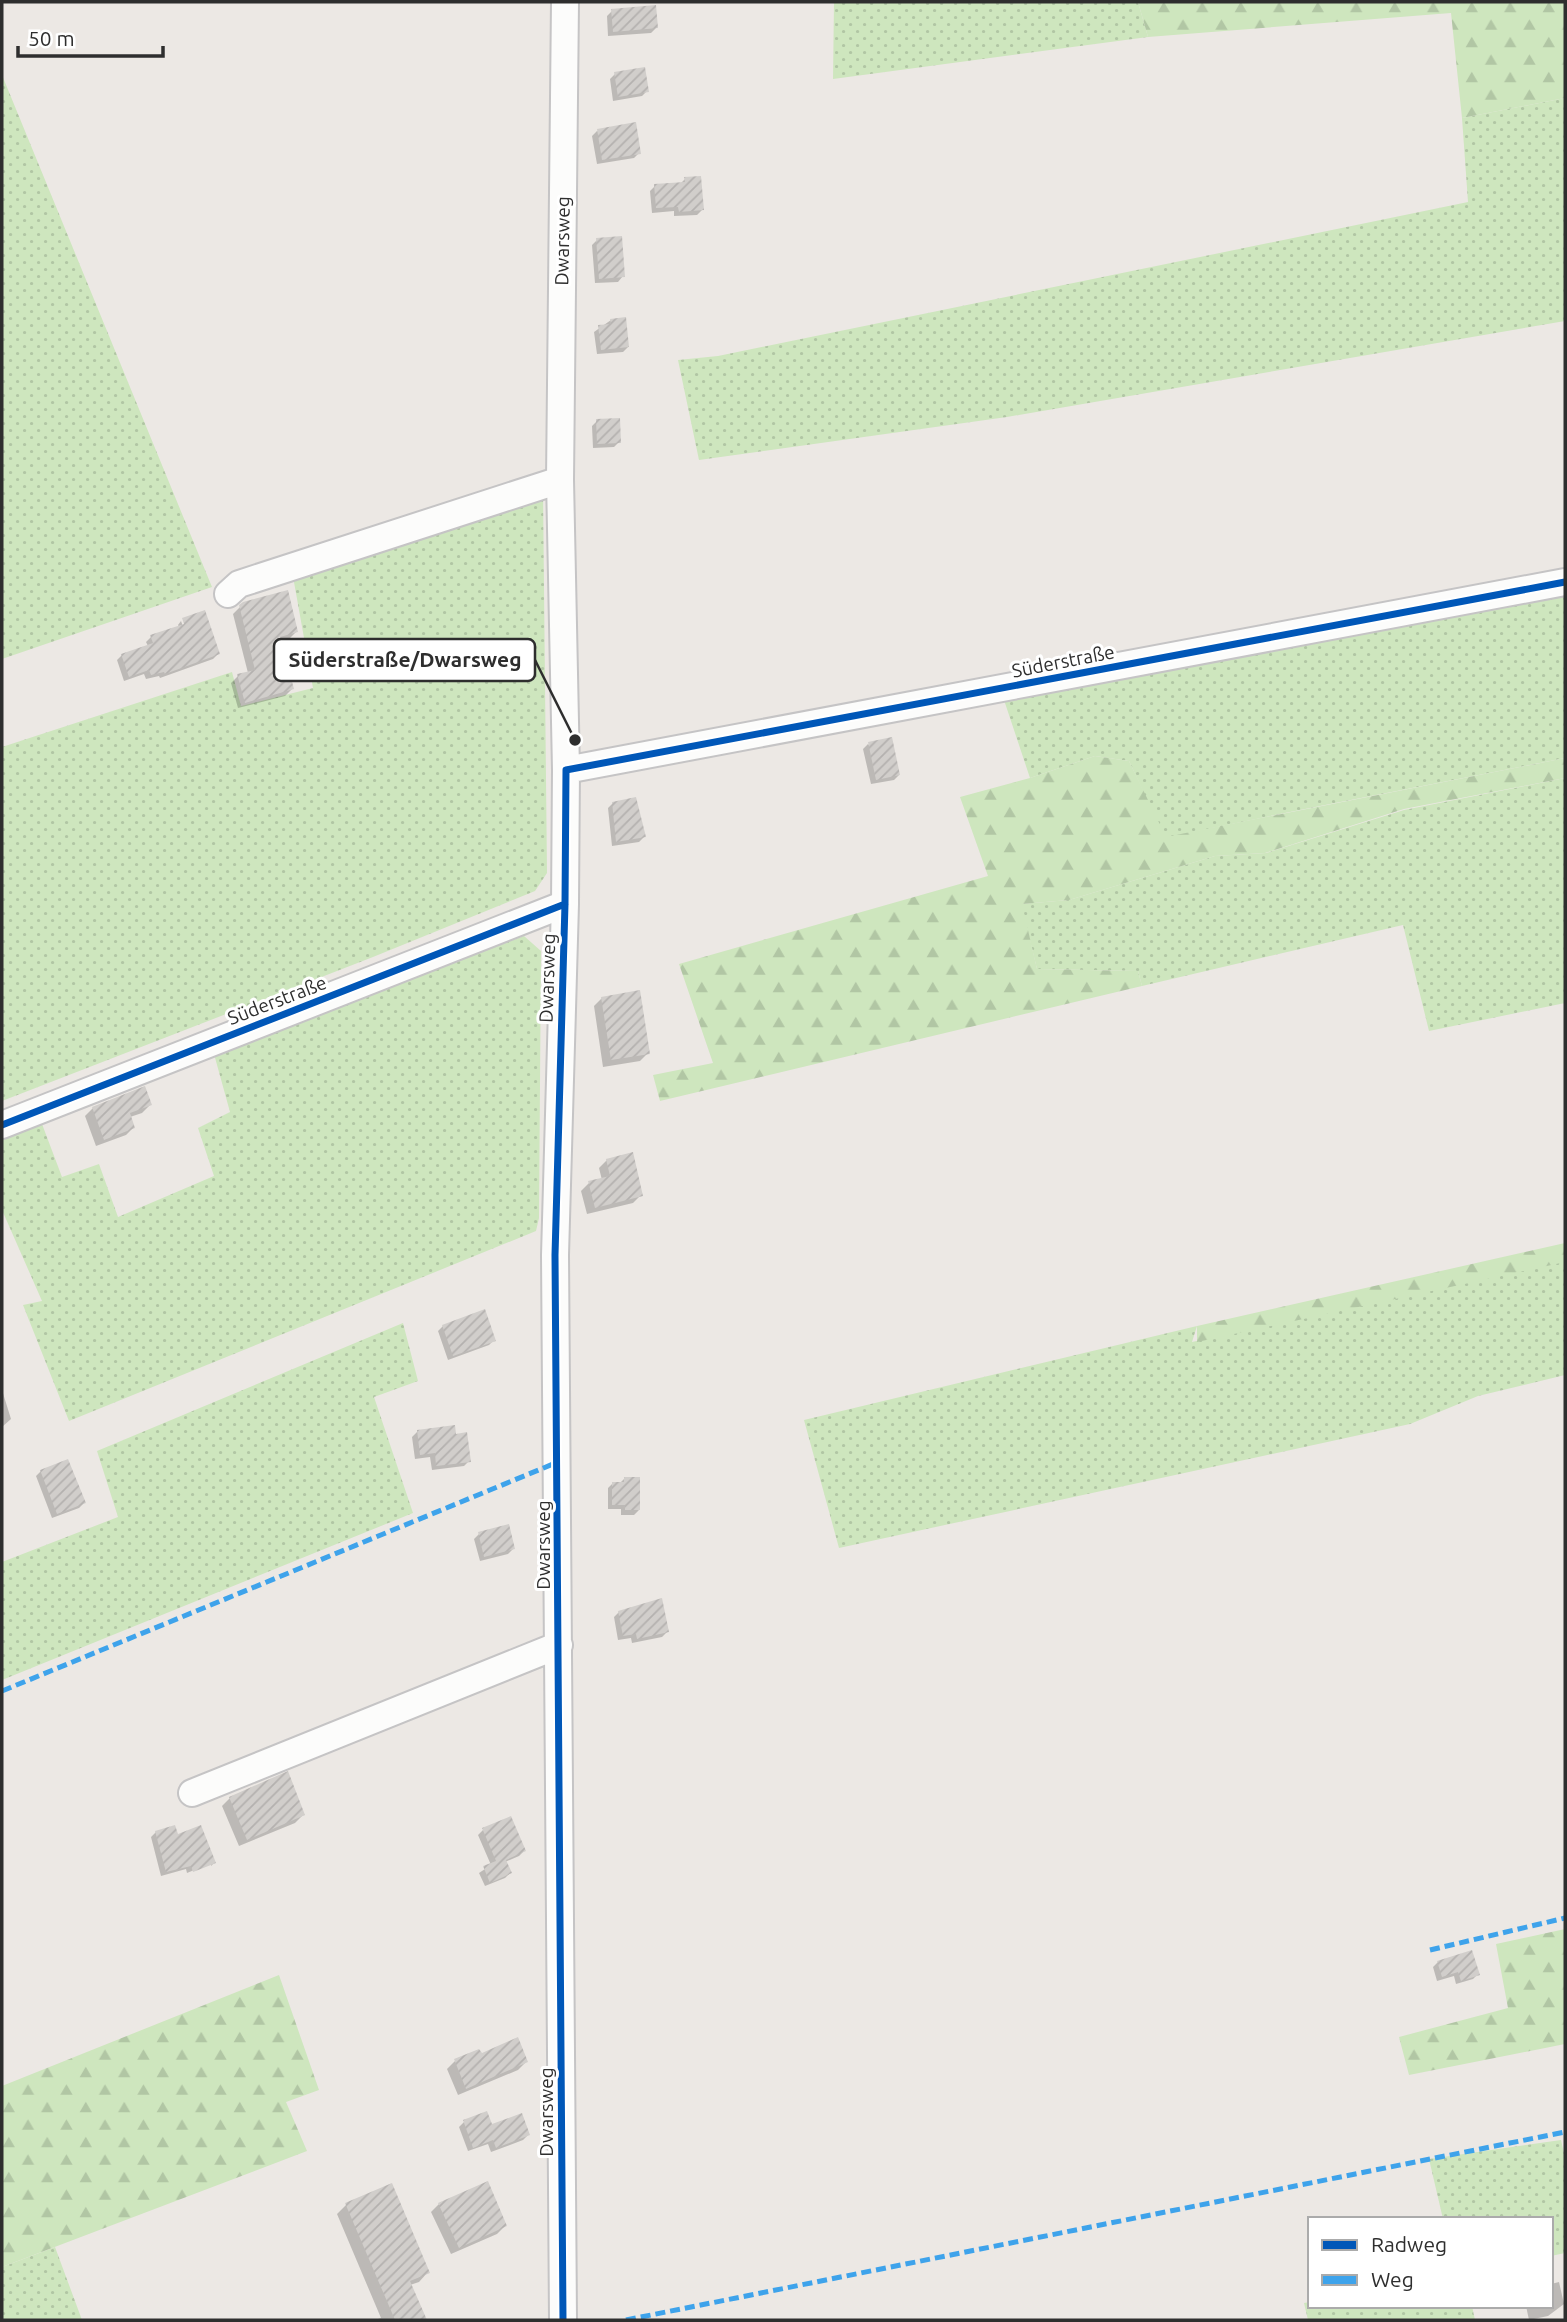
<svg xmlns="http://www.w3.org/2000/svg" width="1567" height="2322" font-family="Ubuntu,sans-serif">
	<defs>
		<pattern id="grass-dots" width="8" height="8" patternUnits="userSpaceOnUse" patternTransform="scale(1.75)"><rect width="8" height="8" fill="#cee6be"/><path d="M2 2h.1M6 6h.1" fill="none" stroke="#b1c6a4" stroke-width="1.8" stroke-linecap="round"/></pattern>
		<pattern id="forest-firs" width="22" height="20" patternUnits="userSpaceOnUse" patternTransform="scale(1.75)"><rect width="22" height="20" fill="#cee6be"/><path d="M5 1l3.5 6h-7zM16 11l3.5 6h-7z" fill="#b1c6a4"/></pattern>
		<pattern id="building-hatch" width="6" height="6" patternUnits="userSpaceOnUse" patternTransform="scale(1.75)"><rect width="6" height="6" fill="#d1cecb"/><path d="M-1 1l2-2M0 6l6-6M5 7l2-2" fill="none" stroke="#b4b1af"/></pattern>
	</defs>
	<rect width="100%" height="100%" fill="#ece8e4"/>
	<!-- grass -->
	<path fill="url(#grass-dots)" d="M834,2H1138L1148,37L833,79Z
		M2,75L212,587L2,659Z
		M1565,98V321L1007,417L699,460L678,360L718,356L1468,202L1462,118Z
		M543,491L547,873L535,891L373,957L2,1101V747L232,672L241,706L313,688L292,571Z
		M1565,588V758C1432,785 1298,809 1165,838L1129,761L1095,756L1030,778L1002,694Z
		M1565,778V1003L1429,1031L1403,925L1142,986L1138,971L1037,969L1021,904L1069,900L1215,856L1266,853L1404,810Z
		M524,936L541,951L539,1218L536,1231L69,1421L23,1305L42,1301L2,1210V1139L42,1124L62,1177L99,1164L118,1217L214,1176L198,1128L230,1112L214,1054Z
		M1565,1259V1375L1478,1396L1410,1424L839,1548L804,1420L1197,1326L1192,1342Z
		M403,1323L418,1381L374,1397L413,1513L2,1680V1562L118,1517L97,1451Z
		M1561,2140L1565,2158V2253L1551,2256V2219H1443L1429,2159Z
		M55,2247L82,2320H2V2267Z
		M1310,2302V2306H1472L1475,2320H1308L1304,2303Z"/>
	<!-- forest -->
	<path fill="url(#forest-firs)" d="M1138,2H1565V98L1462,118L1451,13L1148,37Z
		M1095,756L1129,761L1166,837C1299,810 1432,785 1565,758V778L1404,809L1265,853L1215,856L1069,900L1022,904L1037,969L1138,971L1142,986L660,1101L653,1075L713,1063L679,964L988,876L960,797L1030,778Z
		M1565,1243V1262L1197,1342V1326Z
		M1565,1929V2044L1409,2075L1399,2037L1508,2008L1496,1944Z
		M279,1975L319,2090L286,2102L307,2151L2,2267V2086Z"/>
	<!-- shadow -->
	<path fill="#0003" d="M612,11L656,28L651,33L608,36L607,16Z
		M615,74L647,91L642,96L613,101L610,79Z
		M597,131L639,153L634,158L597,164L592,136Z
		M685,179L702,210L697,215L674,216V211L652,213L650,191L655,186L680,184Z
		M597,240L623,276L618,282L595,283L592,245Z
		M611,320L628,347L623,352L597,354L594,332Z
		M597,421L619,442L614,447L593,448L592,426Z
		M244,603L297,631L290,638L279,641L292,689L285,696L238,708L231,683L238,676L248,673L233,614Z
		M181,621L185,632L218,654L213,659L160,678L159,676L146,679L144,674L124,681L117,660L122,655L148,646L146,642L151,637L179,627L178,625Z
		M868,744L899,775L894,780L871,784L863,749Z
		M613,803L644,837L639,842L612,846L608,808Z
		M602,998L648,1053L640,1061L603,1067L594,1006Z
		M150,1105L142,1113L130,1117L133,1128L126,1135L96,1146L85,1116L93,1108Z
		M607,1160L641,1195L633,1203L587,1214L581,1191L589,1183L602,1180L599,1168Z
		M443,1326L494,1340L489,1345L448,1360L438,1331Z
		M2,1390L11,1419L2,1427Z
		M417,1432L455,1436L469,1461L464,1466L432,1470L430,1457L415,1459L412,1437Z
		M41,1471L84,1503L79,1508L52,1518L36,1476Z
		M624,1479L639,1510L634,1515H621V1509H608V1488L613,1483H620Z
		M479,1534L513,1549L508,1554L480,1561L474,1539Z
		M619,1612L667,1632L662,1637L632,1643L631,1638L618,1640L614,1617Z
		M230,1798L303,1815L295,1823L239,1846L222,1806Z
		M483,1830L524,1851L519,1856L505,1862L510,1873L505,1878L485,1886L479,1873L491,1865L478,1835Z
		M156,1832L176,1837L214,1863L211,1866V1863L187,1873L186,1869L161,1876L151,1837Z
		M1438,1962L1478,1974L1473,1979L1456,1984L1454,1976L1437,1981L1433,1967Z
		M481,2055L526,2062L518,2070L458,2095L447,2069L455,2061Z
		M464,2122L491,2126L528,2135L523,2140L491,2152L488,2144L468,2151L459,2127Z
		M439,2204L505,2226L497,2234L451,2254L431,2212Z
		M346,2205L428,2272L419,2282L410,2285L425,2320H375L381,2318L337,2214Z
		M1559,2282L1564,2304L1548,2316L1529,2320L1526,2306H1551V2284Z"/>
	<!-- building -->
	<path fill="url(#building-hatch)" d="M656,5L658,28L613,32L611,9Z
		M645,67L649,92L618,97L614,72Z
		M636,122L641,154L602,160L597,129Z
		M701,176L704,210L679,212L678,207L656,208L654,184L685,182L684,177Z
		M622,236L625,277L599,279L596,238Z
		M626,317L629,347L601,350L598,325L611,324L610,319Z
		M620,418L621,443L597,444L596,419Z
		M288,590L298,632L280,637L294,689L245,703L237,674L255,670L239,605L243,602Z
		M205,610L220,654L165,674L164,672L151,675L149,670L129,677L121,654L153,643L150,635L184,624L182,618Z
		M892,737L900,775L876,780L868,742Z
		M636,797L646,837L616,842L612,802Z
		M640,990L650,1054L611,1060L601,997Z
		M145,1086L152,1105L130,1113L135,1128L104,1140L92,1107Z
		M633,1152L643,1196L595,1208L588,1181L610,1176L606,1159Z
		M485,1309L496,1341L453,1356L442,1325Z
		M455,1425L456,1434L467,1432L471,1462L436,1466L435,1453L420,1455L417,1430Z
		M68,1459L86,1503L57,1514L40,1470Z
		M624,1477H640V1510H625V1505H612V1482H624Z
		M509,1524L515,1549L484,1557L478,1532Z
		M662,1598L669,1632L637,1639L636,1634L623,1636L618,1611Z
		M288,1771L305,1815L247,1840L229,1797Z
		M511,1816L526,1851L506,1860L512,1873L490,1883L483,1866L496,1861L482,1828Z
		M175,1825L178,1834L201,1825L216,1863L193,1872L191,1866L166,1872L155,1831Z
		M1472,1950L1480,1975L1461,1981L1458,1972L1442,1977L1437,1961Z
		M518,2037L528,2062L466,2089L454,2059L479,2049L482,2053Z
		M487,2111L492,2124L522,2113L530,2135L496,2148L493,2140L473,2148L463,2120Z
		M488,2181L507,2226L459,2248L438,2203Z
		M392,2183L430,2273L410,2281L427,2320H395L345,2203Z"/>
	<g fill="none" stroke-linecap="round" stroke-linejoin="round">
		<!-- minor casing -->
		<g stroke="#c5c4c5" stroke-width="30">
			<path id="minor" d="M228,594L239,584L560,480
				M566,770L1565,582
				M2,1125L565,904
				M192,1793L559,1645
				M563,2320L555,1255L565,904L566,770L560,480L565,2"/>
		</g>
		<!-- minor -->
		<use href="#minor" stroke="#fcfcfb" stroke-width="26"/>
		<!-- quiet -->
		<path stroke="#3ea3eb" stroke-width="5" stroke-dasharray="10 5" stroke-linecap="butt" d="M2,1691L558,1462
			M1430,1950L1565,1918
			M626,2320L1565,2132"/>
		<!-- cycleway casing -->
		<g stroke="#fff" stroke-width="11">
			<path id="cycleway" d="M2,1125L565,904
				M563,2320L555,1255L565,904L566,770L1565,582"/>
		</g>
		<!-- cycleway -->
		<use href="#cycleway" stroke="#0057b8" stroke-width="7"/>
	</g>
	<g text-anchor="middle" stroke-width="6" stroke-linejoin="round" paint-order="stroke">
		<!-- street labels -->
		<g font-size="19" fill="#2e2e2e" stroke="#fff">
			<text transform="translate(562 241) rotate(-89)" y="7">Dwarsweg</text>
			<text transform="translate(1063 661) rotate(-11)" y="7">Süderstraße</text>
			<text transform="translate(547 978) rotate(-88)" y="7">Dwarsweg</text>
			<text transform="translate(277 1000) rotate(-21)" y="7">Süderstraße</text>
			<text transform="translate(543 1545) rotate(-90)" y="7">Dwarsweg</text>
			<text transform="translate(546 2112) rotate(-90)" y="7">Dwarsweg</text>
		</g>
	</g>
	<!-- callouts -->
	<path fill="none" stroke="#2e2e2e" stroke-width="2.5" d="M575 740L535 660"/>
	<circle fill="#2e2e2e" stroke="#fff" stroke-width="2.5" cx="575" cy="740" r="7"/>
	<rect fill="#fff" stroke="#2e2e2e" stroke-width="2.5" x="274" y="639" width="261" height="42" rx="7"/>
	<g font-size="21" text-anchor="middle" font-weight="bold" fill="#2e2e2e">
		<text x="405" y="667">Süderstraße/Dwarsweg</text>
	</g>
	<!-- border -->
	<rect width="1567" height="2322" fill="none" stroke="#2e2e2e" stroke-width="7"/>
	<!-- legend -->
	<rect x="1308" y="2217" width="245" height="91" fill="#ffffff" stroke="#ababab" stroke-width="2"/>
	<rect x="1322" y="2240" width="35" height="10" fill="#0057b8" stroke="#ababab" stroke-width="2"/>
	<text x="1371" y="2252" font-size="21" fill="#2e2e2e">Radweg</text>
	<rect x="1322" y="2275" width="35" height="10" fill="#3ea3eb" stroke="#ababab" stroke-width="2"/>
	<text x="1371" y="2287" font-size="21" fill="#2e2e2e">Weg</text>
	<!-- scale -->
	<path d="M18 46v10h145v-10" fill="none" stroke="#2e2e2e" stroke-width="3.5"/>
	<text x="28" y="46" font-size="21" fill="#2e2e2e" stroke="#ffffff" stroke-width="5" paint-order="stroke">50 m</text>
</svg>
